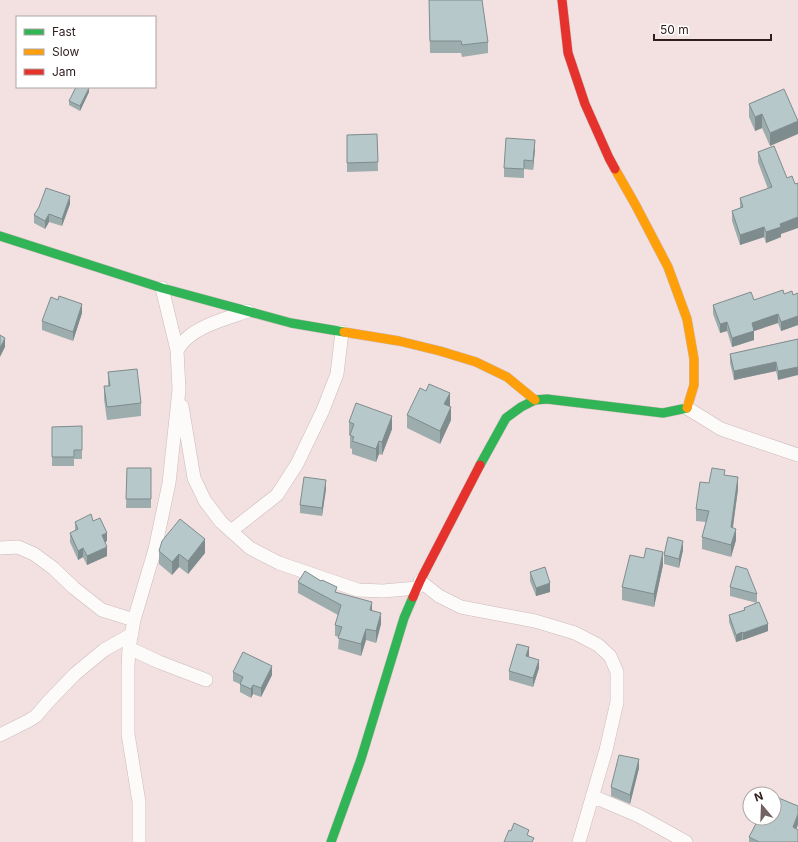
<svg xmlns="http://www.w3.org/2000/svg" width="798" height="842" font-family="Inter,sans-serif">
	<rect width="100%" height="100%" fill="#f2e1e0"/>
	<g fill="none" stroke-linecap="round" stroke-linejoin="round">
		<!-- street casing -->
		<g stroke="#cbb" stroke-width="14">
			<path id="street" d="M177,350C180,346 182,343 185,340C200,325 228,318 248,311
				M182,406L194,478L205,501L221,522L250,548L279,563L358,590L383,591L417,588
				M687,408L721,429L798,455
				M231,531L277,495L297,464L323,410L337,374L342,332
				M0,548L18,547L34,554L53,568L74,588L102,610L134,620
				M420,581L439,596L461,607L535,621L575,633L598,645L610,656L617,672V702L606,750L579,842
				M129,648L159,662L206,680
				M0,735L28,721L36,716L48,702L75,674L104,650L132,634
				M592,796L639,816L686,842
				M139,842V802L128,734V667L129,648L134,620L155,549L169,483L179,390L177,350L162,288"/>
		</g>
		<!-- fast casing -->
		<g stroke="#cbb" stroke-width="10">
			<path id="fast" d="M0,236L162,288L291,323L344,332
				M480,465L506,418L521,407L535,400L547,399L663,413L687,408
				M331,842L361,759L404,618L413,597"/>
		</g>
		<!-- slow casing -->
		<g stroke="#cbb" stroke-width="10">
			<path id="slow" d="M615,169L635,204L668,267L687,319L694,359V385L687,408
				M344,332L399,341L440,351L476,362L507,377L535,400"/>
		</g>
		<!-- jam casing -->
		<g stroke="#cbb" stroke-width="10">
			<path id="jam" d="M562,0L568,53L585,104L609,158L615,169
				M413,597L420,581L480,465"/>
		</g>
		<!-- street -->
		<use href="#street" stroke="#fdfafa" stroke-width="13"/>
		<!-- fast -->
		<use href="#fast" stroke="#30b455" stroke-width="9"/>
		<!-- slow -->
		<use href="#slow" stroke="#ff9f0a" stroke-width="9"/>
		<!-- jam -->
		<use href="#jam" stroke="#e5322d" stroke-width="9"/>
	</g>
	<!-- wall -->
	<path fill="#9dacad" d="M429,0L488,42V53L462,57L461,53H430Z
		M784,89L770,146L762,128L755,131L749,117V104Z
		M89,92L80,111L69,105V101Z
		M377,134L378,171L347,172V135Z
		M774,146L781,237L766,243L764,237L740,245L732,221V211L740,208V198L768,189L758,162V152Z
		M535,149L533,170L524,169V178L504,177V168Z
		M70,204L62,226L49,222L45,229L34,223V215Z
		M798,293V325L781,331L778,323L754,331V340L732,347L727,331L720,333L713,314V305L754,300L784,294L793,295Z
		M82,313L73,341L42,330V321Z
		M798,339L778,380L776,371L734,380L730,363V354Z
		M108,372L141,403V416L107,420L104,399V386H108Z
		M450,407L451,420L440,444L407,428V415Z
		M349,422L392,429L382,455L379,454L376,462L352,454V449L350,448V436L349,435Z
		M82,426V459H74V466H52V427Z
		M127,468H151V508H126Z
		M725,476L738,489L733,528L736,540L731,557L702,549V537L706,522L696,521V509L709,483Z
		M326,489L322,516L300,513V505Z
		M93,521L107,541L105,542L107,556L87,565L83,557L78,560L70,542V533L75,531V522Z
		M683,550L679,568L664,564V555Z
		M159,551L205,553L188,574L179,567L172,575L159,564Z
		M644,558L663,565L654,607L622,600V587Z
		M530,572L550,592L536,596L530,581Z
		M298,582L337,592L372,610L381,624L376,643L366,640L361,656L338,649L339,637L335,636V625L338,615L298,593Z
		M730,587L757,594V603L730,596Z
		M744,608L768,631L743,640H742L736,642L729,622V615L744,610Z
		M529,657L539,668L533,687L509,680V671Z
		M233,672L272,675L261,697L253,694L251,698L240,692V684L233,681Z
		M639,768L630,804L611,796V787Z
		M796,829L798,842H749V837Z"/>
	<!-- shaded-wall -->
	<path fill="#7f8c8d" d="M89,88V92L80,111V106Z
		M762,114V128L755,131V117Z
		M798,121V134L770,146V133Z
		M535,140V149L533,170V161Z
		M70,196V204L62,226V219Z
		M49,214V222L45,229V221Z
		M798,217V228L781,234V237L766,243V232L780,224Z
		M764,227V237L740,245V235Z
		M82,304V313L73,341V332Z
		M778,314V323L754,331V340L732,347V338L752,323Z
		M798,316V325L781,331V322Z
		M727,322V331L720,333V324Z
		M5,338V347L0,357V348Z
		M776,362V371L734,380V371Z
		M798,367V375L778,380V371Z
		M450,393V407L444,404Z
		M451,407V420L440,444V431Z
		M392,416V429L382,455V442Z
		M379,441V454L376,462V449Z
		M738,477V489L731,539V527Z
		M326,480V489L322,516V508Z
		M736,529V540L731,557V545Z
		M107,533V541L102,544V535Z
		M205,539V553L188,574V561Z
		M683,541V550L679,568V559Z
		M107,547V556L87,565V556Z
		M83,548V557L78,560V551Z
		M663,552V565L654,607V594Z
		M179,554V567L172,575V562Z
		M550,583V592L536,596V588Z
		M372,602V614L370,610Z
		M381,613V624L376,643V631Z
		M768,624V631L743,640V633Z
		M366,629V640L361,656V644Z
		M742,632V640L736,642V635Z
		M529,647V656L526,665V656Z
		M539,660V668L533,687V678Z
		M272,666V675L261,697V688Z
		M253,685V694L251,698V689Z
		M639,759V768L630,804V795Z
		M798,814V825L793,838V827Z"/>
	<!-- building -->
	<path fill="#b6c8c9" stroke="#7f8c8d" d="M429,0H482L488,42L462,45L461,41H430Z
		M76,87H88L89,88L80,106L69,101Z
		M784,89L798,121L770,133L762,114L755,117L749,104Z
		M377,134L378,162L347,163V135Z
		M506,138L535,140L533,161L524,160V169L504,168Z
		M774,146L787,178L792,176L795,184L798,183V217L780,224L781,227L766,232L764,227L740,235L732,211L743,207L740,198L772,187L758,152Z
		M46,188L70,196L62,219L49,214L45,221L34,215L39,207Z
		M783,290L784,294L792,291L793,295L798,293V316L781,322L778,314L752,323L754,331L732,338L727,322L720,324L713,305L751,292L754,300Z
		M59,296L82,304L73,332L42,321L51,297L58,300Z
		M0,335L5,338L0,348Z
		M798,339V367L778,371L776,362L734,371L730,354Z
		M137,369L141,403L107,407L104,386H110L108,372Z
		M429,384L450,393L444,404L451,407L440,431L407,415L420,388L426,391Z
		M356,403L392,416L382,442L379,441L376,449L352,441L354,437L350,435L354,424L349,422Z
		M82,426V450H74V457H52V427Z
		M127,468H151V499H126Z
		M712,468L725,470L724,475L738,477L731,527L736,529L731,545L702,537L709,511L696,509L700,482L709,483Z
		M304,477L326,480L322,508L300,505Z
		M91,514L93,521L100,518L107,533L102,535L107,547L87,556L83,548L78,551L70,533L78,529L75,522Z
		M180,519L205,539L188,561L179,554L172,562L159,551L162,541Z
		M668,537L683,541L679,559L664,555Z
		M646,548L663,552L654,594L622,587L630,555L644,558Z
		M736,566L747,569L757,594L730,587Z
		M545,567L550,583L536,588L530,572Z
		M305,571L321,581L322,580L337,587L335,592L372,602L370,610L381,613L376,631L366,629L361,644L338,638L342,627L335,625L341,605L298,582Z
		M759,602L768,624L743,633L742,632L736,635L729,615L745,610L744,608Z
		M517,644L529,647L526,656L539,660L533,678L509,671Z
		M243,652L272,666L261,688L253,685L251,689L240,684L243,677L233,672Z
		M619,755L639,759L630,795L611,787Z
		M774,796L798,806V814L793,827L798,830V842H759L749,837L759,818H774Z
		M514,823L529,830L527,835L534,838L532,842H504L509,830L511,831Z"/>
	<!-- legend -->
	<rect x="16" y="16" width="140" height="72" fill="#ffffff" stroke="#aca5a4"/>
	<rect x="24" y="29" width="20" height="6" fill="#30b455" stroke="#aca5a4"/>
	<text x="52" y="36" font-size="12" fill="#2f1d1c">Fast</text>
	<rect x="24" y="49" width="20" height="6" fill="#ff9f0a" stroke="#aca5a4"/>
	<text x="52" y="56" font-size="12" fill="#2f1d1c">Slow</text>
	<rect x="24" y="69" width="20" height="6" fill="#e5322d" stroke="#aca5a4"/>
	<text x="52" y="76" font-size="12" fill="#2f1d1c">Jam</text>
	<!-- north arrow -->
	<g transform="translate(762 806) rotate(341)"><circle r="19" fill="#ffffff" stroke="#aca5a4"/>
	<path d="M0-3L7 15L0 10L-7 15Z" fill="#736261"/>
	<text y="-6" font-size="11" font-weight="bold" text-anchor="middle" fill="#2f1d1c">N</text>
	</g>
	<!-- scale -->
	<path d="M654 34v6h117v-6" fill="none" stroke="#2f1d1c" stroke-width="2"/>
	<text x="660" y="34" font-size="12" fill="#2f1d1c" stroke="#ffffff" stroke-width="3" paint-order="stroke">50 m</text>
</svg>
